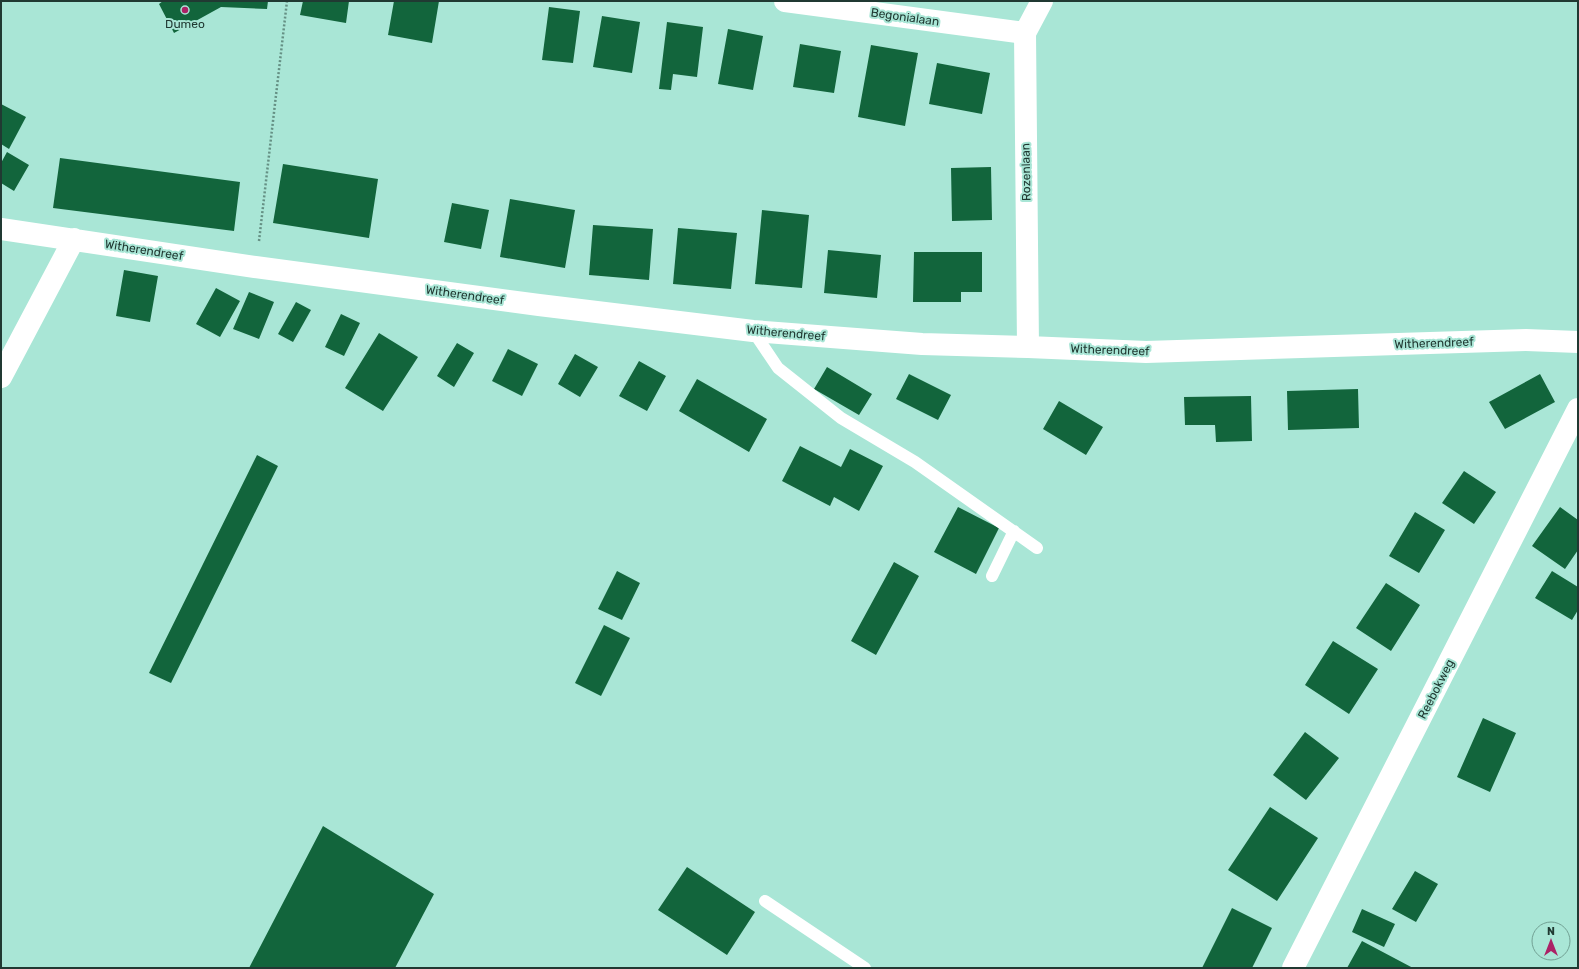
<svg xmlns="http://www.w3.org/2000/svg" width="1579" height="969" font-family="Rubik,sans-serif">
	<rect width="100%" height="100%" fill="#a9e6d6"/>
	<!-- building -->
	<path fill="#12653c" d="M163,1H268L267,9L221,7L174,33L159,4Z
		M303,1H349L346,23L300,15Z
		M394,1H439L432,43L388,35Z
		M549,7L580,11L573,63L542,60Z
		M602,16L640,22L632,73L593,67Z
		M667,22L703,27L697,77L673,74L671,90L659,89Z
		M728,29L763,36L753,90L718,84Z
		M800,44L841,51L834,93L793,87Z
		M871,45L918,53L905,126L858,117Z
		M937,63L990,73L982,114L929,104Z
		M1,104L26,117L9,149L1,144Z
		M7,152L29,165L14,191L1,183V163Z
		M60,158L240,182L234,231L53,208Z
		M283,164L378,179L369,238L273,223Z
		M991,167L992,220L952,221L951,168Z
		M510,199L575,210L565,268L500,257Z
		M452,203L489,210L481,249L444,242Z
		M762,210L809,215L802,288L755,284Z
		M593,225L653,229L649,280L589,275Z
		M678,228L737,233L731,289L673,284Z
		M828,250L881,255L877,298L824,293Z
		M914,252H982V292H961V302H913Z
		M124,270L158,276L150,322L116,316Z
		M216,288L240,301L220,337L196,324Z
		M249,292L274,302L259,339L233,329Z
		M296,302L311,310L293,342L278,334Z
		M341,314L360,323L344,356L325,347Z
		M379,333L418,357L383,411L345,388Z
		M457,343L474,353L454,387L437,376Z
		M508,349L538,364L522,396L492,381Z
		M575,354L598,367L580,397L558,384Z
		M639,361L666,376L647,411L619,396Z
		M827,367L872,394L859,415L814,389Z
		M909,374L951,395L938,420L896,399Z
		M1540,374L1555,402L1505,429L1489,402Z
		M697,379L767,419L749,452L679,411Z
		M1358,389L1359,428L1288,430L1287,391Z
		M1251,396L1252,441L1216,442L1215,425H1185L1184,397Z
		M1059,401L1103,427L1086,455L1043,429Z
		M800,446L841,467L850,449L883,466L859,511L834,497L830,506L782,481Z
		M257,455L278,466L171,683L149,673Z
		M1464,471L1496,492L1474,524L1442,503Z
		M958,507L999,528L976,574L934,552Z
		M1560,507L1578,520V550L1565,569L1532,546Z
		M1415,512L1445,530L1419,573L1389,556Z
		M894,562L919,576L876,655L851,641Z
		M617,571L640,583L622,620L598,609Z
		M1552,571L1578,587V610L1572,620L1535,598Z
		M1386,583L1420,605L1391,651L1356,628Z
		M604,625L630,638L601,696L575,683Z
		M1333,641L1378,669L1349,714L1305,685Z
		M1483,718L1516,733L1490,792L1457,777Z
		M1305,732L1339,758L1306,800L1273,775Z
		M1270,807L1318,838L1277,901L1228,870Z
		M323,826L434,894L395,968H249Z
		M687,867L755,912L727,955L658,910Z
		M1415,871L1438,884L1416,922L1392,909Z
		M1232,908L1272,928L1252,968H1202Z
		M1362,909L1395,924L1384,947L1352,932Z
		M1362,941L1413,968H1347Z"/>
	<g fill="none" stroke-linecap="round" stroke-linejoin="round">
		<!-- path -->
		<path stroke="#659084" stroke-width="2.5" stroke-dasharray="2 2" stroke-linecap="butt" d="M259,241L287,1"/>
		<!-- service -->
		<path stroke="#fff" stroke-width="12" d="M753,331L778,368L841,418L915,462L1037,548
			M992,576L1014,531
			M765,901L865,968"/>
		<!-- minor -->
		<path stroke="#fff" stroke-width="22" d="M785,1L1025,33
			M1,229L255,267L539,305L753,331L922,344L1028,347L1146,352L1526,340L1578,342
			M1028,347L1025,33L1042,1
			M1,377L74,239
			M1293,968L1578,409"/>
	</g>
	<!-- markers -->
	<circle fill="#ab2266" stroke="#a9e6d6" stroke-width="1.5" cx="185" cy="10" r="4"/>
	<g text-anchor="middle" stroke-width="4" stroke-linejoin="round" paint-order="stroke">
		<!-- street labels -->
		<g font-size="12" fill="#203932" stroke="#a9e6d6">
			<text transform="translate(905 17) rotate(8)" y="4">Begonialaan</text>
			<text transform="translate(1026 172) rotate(-91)" y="4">Rozenlaan</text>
			<text transform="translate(144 250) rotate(9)" y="4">Witherendreef</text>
			<text transform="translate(465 295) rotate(8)" y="4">Witherendreef</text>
			<text transform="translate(786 333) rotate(5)" y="4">Witherendreef</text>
			<text transform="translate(1434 343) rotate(-2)" y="4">Witherendreef</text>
			<text transform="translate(1110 350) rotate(2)" y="4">Witherendreef</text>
			<text transform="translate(1436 689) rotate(-63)" y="4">Reebokweg</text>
		</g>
		<!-- poi labels -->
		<g font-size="12" fill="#203932" stroke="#a9e6d6">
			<text x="185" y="28">Dumeo</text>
		</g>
	</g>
	<!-- border -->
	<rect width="1579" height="969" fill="none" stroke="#203932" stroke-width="4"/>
	<!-- north arrow -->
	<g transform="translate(1551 941)"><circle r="19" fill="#a9e6d6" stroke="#72a194"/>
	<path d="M0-3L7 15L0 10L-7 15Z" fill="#ab2266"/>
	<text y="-6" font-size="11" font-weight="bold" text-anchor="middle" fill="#203932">N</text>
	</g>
</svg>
